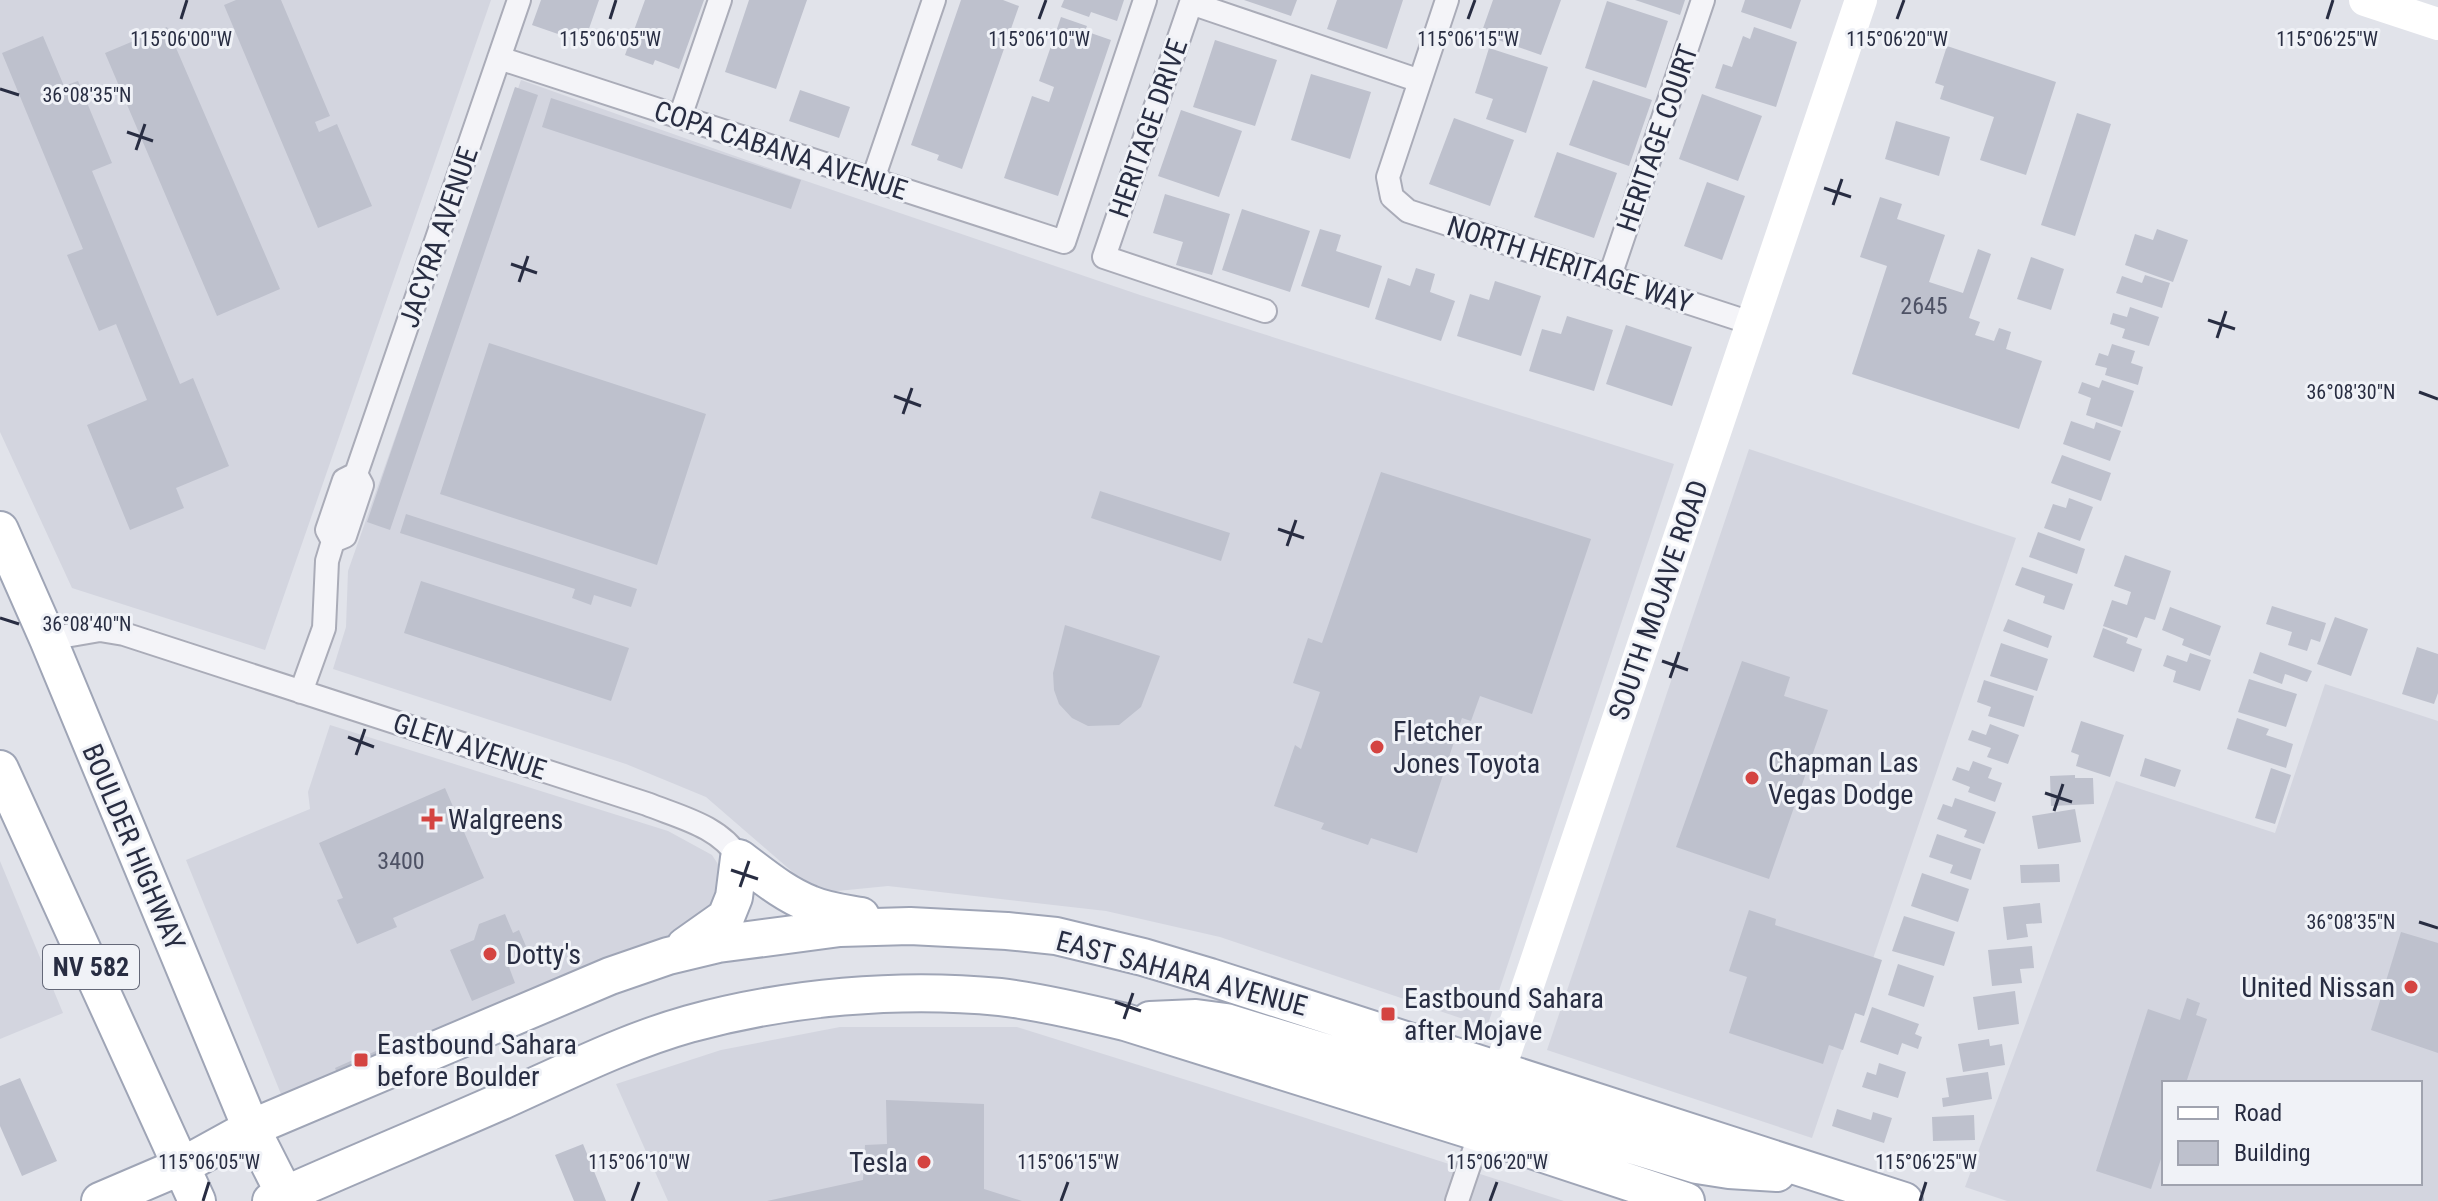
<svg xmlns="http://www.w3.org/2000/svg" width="2438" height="1201" font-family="'Roboto Condensed',sans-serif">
	<rect width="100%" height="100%" fill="#e1e3ea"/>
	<!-- built -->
	<path fill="#d3d5df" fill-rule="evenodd" d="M0,0H491L265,650L72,588L0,432Z
		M521,80L803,180L1140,295L1674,464L1487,1027L1220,937L1106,911L888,886L817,893L706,797L626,764L333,669L346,627L348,571Z
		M1749,449L2016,538L1812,1138L1547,1050Z
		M2325,684L2438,721V1201H2007L1965,1187L2116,781L2275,833ZM2164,1083H2420V1183H2164Z
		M330,725L668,831L712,855L725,875L707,915L686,929L653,944L283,1099L186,860L310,809L308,792Z
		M0,861L63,1013L0,1039Z
		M840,1027H1017L1212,1088L1564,1201H668L616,1084L721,1050Z"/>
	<!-- building -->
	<path fill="#bec1cd" d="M236,0H281L330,116L315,122L319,132L337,124L372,206L318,228L224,5Z
		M541,0H599L584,43L532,25Z
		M645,0H704L679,69L655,60L653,65L625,55Z
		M749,0H807L776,89L725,72Z
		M961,0H1003L1019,6L962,169L937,160L939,155L911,145Z
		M1064,0H1124L1117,21L1091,12L1089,17L1061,7Z
		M1244,0H1297L1291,16Z
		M1337,0H1403L1387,49L1327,29Z
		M1493,0H1561L1541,55L1481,34Z
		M1635,0H1685L1680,15Z
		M1745,0H1801L1791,29L1741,12Z
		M1607,1L1668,21L1646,88L1585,68Z
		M1061,17L1087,26L1085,31L1111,40L1058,196L1004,178L1032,96L1049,102L1054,87L1039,81Z
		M167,27L280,289L217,316L105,53Z
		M1754,27L1797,42L1776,107L1715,88L1723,64L1732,67L1743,36L1750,39Z
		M43,36L64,86L78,81L112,163L92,171L180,384L193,378L229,466L176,488L184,508L130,530L87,425L147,400L116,324L99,331L67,255L83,249L2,53Z
		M1215,40L1277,60L1255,126L1193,107Z
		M1947,46L2056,82L2026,175L1980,160L1994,117L1940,99L1944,86L1935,83Z
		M1489,48L1548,67L1526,133L1486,119L1493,99L1475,93Z
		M1311,74L1371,92L1350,159L1291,140Z
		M1593,80L1652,100L1629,166L1569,145Z
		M515,87L538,95L390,530L367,522Z
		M800,90L850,107L839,138L789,121Z
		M1702,94L1762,116L1738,181L1679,159Z
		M551,98L801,180L791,209L542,127Z
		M1181,110L1242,131L1219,197L1158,176Z
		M2077,113L2111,124L2075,236L2041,225Z
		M1454,118L1514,140L1490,206L1429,184Z
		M1896,121L1950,137L1939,176L1885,159Z
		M1557,152L1617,173L1594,238L1534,217Z
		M1707,182L1745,196L1722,260L1684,246Z
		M1165,194L1230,214L1212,275L1176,265L1183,242L1153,233Z
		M1880,197L1902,204L1897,219L1945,235L1929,282L1963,293L1978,249L1991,254L1969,318L1980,322L1975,335L1994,341L1999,328L2011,332L2006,349L2042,361L2019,429L1852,374L1887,266L1860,257Z
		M1242,209L1310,231L1290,292L1222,270Z
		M1320,229L1341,235L1336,251L1382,266L1369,308L1301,286Z
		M2157,229L2188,240L2173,282L2125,265L2135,234L2153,240Z
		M2031,257L2064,269L2051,310L2017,299Z
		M1416,268L1435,274L1430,292L1455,301L1441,341L1375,319L1388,278L1410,286Z
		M2145,275L2170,283L2162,308L2116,293L2122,276L2142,283Z
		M1495,281L1541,296L1521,356L1457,336L1470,294L1489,300Z
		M2130,307L2159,317L2149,346L2122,338L2125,329L2110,324L2113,313L2127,317Z
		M1567,316L1613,330L1594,391L1529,371L1542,329L1561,334Z
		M1626,325L1692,347L1672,406L1606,384Z
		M489,343L706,414L657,565L440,494Z
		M2112,344L2135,351L2131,363L2143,367L2138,385L2105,375L2107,368L2095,365L2099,353L2108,356Z
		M2102,380L2134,391L2122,427L2086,415L2091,398L2078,393L2082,382L2099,388Z
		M2071,421L2094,429L2096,422L2121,431L2110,461L2063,444Z
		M2062,455L2111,473L2101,501L2051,483Z
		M1381,472L1591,539L1532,714L1480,696L1471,721L1462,718L1417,853L1371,838L1368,845L1321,829L1324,823L1274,806L1295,745L1301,749L1320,692L1293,683L1308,638L1322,643Z
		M1100,491L1230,533L1221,561L1091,518Z
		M2069,498L2093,507L2080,541L2044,528L2053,504L2066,508Z
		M406,514L637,589L631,607L594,595L591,605L572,598L575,589L400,533Z
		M2038,532L2085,549L2077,574L2029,557Z
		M2125,555L2171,571L2155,620L2145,617L2137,638L2103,626L2112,600L2127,605L2131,592L2114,586Z
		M2022,567L2073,584L2064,610L2043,603L2045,596L2015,585Z
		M421,581L629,648L611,701L404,633Z
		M2272,606L2326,623L2320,642L2311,639L2307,651L2288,645L2292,632L2266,624Z
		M2170,607L2221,626L2210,656L2182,645L2184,639L2162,630Z
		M2335,617L2368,629L2351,676L2317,664Z
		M2008,619L2052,636L2048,648L2003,631Z
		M1065,625L1160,656L1141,707L1119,725L1088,726L1072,718L1059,704L1054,690L1053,673Z
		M2103,628L2128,638L2126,643L2142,649L2134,672L2093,657Z
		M2001,643L2048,659L2037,691L1990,676Z
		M2417,647L2438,654V693L2434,704L2402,694Z
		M2260,652L2312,671L2307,682L2285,674L2282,684L2253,673Z
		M2190,653L2211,660L2200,691L2173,682L2176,671L2163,666L2167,655L2187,662Z
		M1742,661L1790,677L1784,696L1828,710L1769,879L1676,847Z
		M2249,679L2297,694L2286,727L2238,712Z
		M1984,680L2034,696L2024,727L1988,716L1991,707L1977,702Z
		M2237,718L2269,729L2266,735L2293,744L2286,768L2227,749Z
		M2081,721L2124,735L2110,777L2076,766L2079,755L2071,752Z
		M1990,724L2019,735L2008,764L1987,757L1991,748L1968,740L1972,730L1986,735Z
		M2145,758L2181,770L2175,787L2140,776Z
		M1973,761L1992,768L1988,778L2002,783L1995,802L1968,792L1970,787L1952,780L1957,767L1969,771Z
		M2271,768L2291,775L2275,824L2255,818Z
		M2075,775V778H2093L2094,804L2051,806L2050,776Z
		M445,788L484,878L393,918L397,927L357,944L337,900L343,898L319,843Z
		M1955,798L1996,812L1984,844L1964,837L1967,830L1937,819L1943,804L1952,807Z
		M2075,809L2081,842L2038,849L2032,816Z
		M1937,834L1981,849L1971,880L1950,873L1953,865L1929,857Z
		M2059,864L2060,882L2021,883L2020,865Z
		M1922,873L1969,889L1958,922L1911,906Z
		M2040,903L2042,923L2026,924L2028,937L2007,940L2003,907Z
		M1749,910L1776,919L1775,925L1882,960L1864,1016L1855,1013L1843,1050L1829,1045L1823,1064L1729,1033L1747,977L1729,971Z
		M505,914L513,933L519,930L531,958L509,967L515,983L472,1001L450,950L474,940L479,924Z
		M1904,916L1955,932L1944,966L1892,951Z
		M2401,932L2438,943V1053L2371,1030Z
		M2032,946L2034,968L2020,969L2022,983L1992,986L1988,950Z
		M1898,964L1934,976L1924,1007L1888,995Z
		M2015,991L2019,1024L1978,1030L1973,997Z
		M2187,998L2200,1003L2196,1015L2207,1019L2186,1083H2164V1150L2151,1189L2096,1171L2148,1009L2180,1020Z
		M1872,1007L1919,1024L1915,1034L1922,1037L1918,1049L1902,1043L1898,1055L1860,1042Z
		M1989,1039L1990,1046L2002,1044L2005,1065L1963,1072L1958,1044Z
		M385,1047L387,1052L369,1060L367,1055Z
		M353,1060L355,1065L337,1073L335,1068Z
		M1879,1063L1906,1072L1898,1098L1862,1087L1867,1072L1876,1075Z
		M1988,1072L1992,1099L1943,1107L1942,1098L1949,1097L1946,1078Z
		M20,1078L57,1161L22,1176L0,1126V1086Z
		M886,1100L984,1104V1189L1022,1201H767L863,1180L865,1145L887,1144Z
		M1837,1109L1871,1120L1873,1112L1892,1118L1884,1143L1832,1126Z
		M1974,1115L1975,1140L1933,1141L1932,1117Z
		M583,1144L606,1201H574L555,1155Z"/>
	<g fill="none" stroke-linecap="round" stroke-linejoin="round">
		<!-- street casing -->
		<g stroke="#aaacb8" stroke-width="26">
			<path id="street" d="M1192,0L1104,257L1265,311
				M1447,0L1388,177L1392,197L1408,211L1751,323
				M1191,3L1420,81
				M499,58L1064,242L1145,0
				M680,117L720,0
				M873,179L934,0
				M1610,276L1703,0
				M333,541L345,536L362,485L356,474L519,0
				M48,639L100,630L124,634L647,804C679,817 720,826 739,858
				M301,692L324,628L327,561L333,541L327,530L344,480L356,474
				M1457,1201L1480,1133"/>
		</g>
		<!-- primary casing -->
		<g stroke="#9fa5b6" stroke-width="40">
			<path id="primary" d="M0,530L48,639L251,1128L288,1201
				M0,769L197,1201
				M685,946L726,917L734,897L739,858C762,875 784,894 810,904C826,911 844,913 861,916
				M1150,1020L1196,1018L1226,1022L1697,1165L1729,1170L1777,1173
				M100,1201L182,1166L251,1128L610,976L668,956L718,944L840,928L910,926L1007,931L1056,936L1143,957L1210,977L1904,1201
				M271,1201C349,1166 427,1134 504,1100C564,1073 625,1042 689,1024C787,997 899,987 1000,997C1042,1002 1084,1012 1125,1022L1480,1133L1686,1201"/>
		</g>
		<!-- street -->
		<use href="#street" stroke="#f4f4f8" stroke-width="22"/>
		<!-- secondary -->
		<path stroke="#fff" stroke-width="32" d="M2365,0L2438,24
			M1492,1092L1861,0"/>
		<!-- primary -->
		<use href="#primary" stroke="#fff" stroke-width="36"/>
	</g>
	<!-- ticks -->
	<path fill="none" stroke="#282d42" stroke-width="3" d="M181,19L187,0M610,19L616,0M1039,19L1046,0M1468,19L1475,0M1897,19L1904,0M2327,19L2333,0M0,89L19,95M127,132L153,141M136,150L145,124M1824,188L1851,197M1833,205L1842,179M511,264L537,273M519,282L528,256M2208,320L2235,329M2217,338L2226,311M2419,392L2438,399M894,396L921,406M903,414L912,388M1278,529L1304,538M1287,546L1296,520M0,618L19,624M1662,661L1688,670M1670,678L1679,652M348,737L374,747M356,755L365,729M2045,793L2072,802M2054,811L2063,784M731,870L758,879M740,887L749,861M2419,922L2438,928M1115,1002L1141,1011M1124,1019L1133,993M203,1201L209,1182M632,1201L639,1182M1061,1201L1068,1182M1490,1201L1497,1182M1920,1201L1926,1182"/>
	<!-- markers -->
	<g fill="#d44441" stroke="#f0f2f7" stroke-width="3">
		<circle cx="1377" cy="747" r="8"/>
		<circle cx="1752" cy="778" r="8"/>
		<path d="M428 807h8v8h8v8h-8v8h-8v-8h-8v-8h8z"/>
		<circle cx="490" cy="954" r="8"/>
		<circle cx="2411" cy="987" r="8"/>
		<rect x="1380" y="1006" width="16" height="16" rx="4"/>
		<rect x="353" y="1052" width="16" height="16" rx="4"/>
		<circle cx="924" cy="1162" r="8"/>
	</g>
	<g text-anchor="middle" stroke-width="6" stroke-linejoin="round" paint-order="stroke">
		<!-- number labels -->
		<g font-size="24" fill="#4e5265">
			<text x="1924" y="314">2645</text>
			<text x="401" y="869">3400</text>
		</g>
		<!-- shield labels -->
		<rect fill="#f0f2f7" stroke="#646878" stroke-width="2" x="43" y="945" width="96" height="44" rx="6"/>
		<g font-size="26" font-weight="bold" fill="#282d42">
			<text x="91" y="976">NV 582</text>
		</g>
		<!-- street labels -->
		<g font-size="28" fill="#282d42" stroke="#f0f2f7">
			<text transform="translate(1148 128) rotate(-71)" y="10">HERITAGE DRIVE</text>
			<text transform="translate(1657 138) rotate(-71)" y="10">HERITAGE COURT</text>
			<text transform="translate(781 150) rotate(18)" y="10">COPA CABANA AVENUE</text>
			<text transform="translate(438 237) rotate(-71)" y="10">JACYRA AVENUE</text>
			<text transform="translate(1570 264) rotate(18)" y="10">NORTH HERITAGE WAY</text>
			<text transform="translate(1658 600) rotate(-71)" y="10">SOUTH MOJAVE ROAD</text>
			<text transform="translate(470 746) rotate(18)" y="10">GLEN AVENUE</text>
			<text transform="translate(134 847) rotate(67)" y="10">BOULDER HIGHWAY</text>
			<text transform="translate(1182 973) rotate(15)" y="10">EAST SAHARA AVENUE</text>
		</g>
		<!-- poi labels -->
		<g font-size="28" fill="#282d42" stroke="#f0f2f7" text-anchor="start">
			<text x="1393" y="741">Fletcher<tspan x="1393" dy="32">Jones Toyota</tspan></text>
			<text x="1768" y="772">Chapman Las<tspan x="1768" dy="32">Vegas Dodge</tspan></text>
			<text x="448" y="829">Walgreens</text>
			<text x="506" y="964">Dotty's</text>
			<text x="2395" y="997" text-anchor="end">United Nissan</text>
			<text x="1404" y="1008">Eastbound Sahara<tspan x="1404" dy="32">after Mojave</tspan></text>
			<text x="377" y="1054">Eastbound Sahara<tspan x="377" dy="32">before Boulder</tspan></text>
			<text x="908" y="1172" text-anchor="end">Tesla</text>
		</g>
	</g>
	<g font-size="20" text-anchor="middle" fill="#282d42" stroke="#f0f2f7" stroke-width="6" stroke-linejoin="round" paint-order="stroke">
		<text x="181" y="46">115°06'00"W</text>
		<text x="610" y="46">115°06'05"W</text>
		<text x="1039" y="46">115°06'10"W</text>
		<text x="1468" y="46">115°06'15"W</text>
		<text x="1897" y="46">115°06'20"W</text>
		<text x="2327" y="46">115°06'25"W</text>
		<text x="87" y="102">36°08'35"N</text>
		<text x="2351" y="399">36°08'30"N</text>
		<text x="87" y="631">36°08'40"N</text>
		<text x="2351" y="929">36°08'35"N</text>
		<text x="209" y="1169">115°06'05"W</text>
		<text x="639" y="1169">115°06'10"W</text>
		<text x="1068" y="1169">115°06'15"W</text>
		<text x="1497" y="1169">115°06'20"W</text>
		<text x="1926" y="1169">115°06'25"W</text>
	</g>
	<!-- legend -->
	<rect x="2162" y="1081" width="260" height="104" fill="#f0f2f7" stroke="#a0a3af" stroke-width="2"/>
	<rect x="2178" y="1107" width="40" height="12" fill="#ffffff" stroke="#a0a3af" stroke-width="2"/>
	<text x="2234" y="1121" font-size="24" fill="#282d42">Road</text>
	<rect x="2178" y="1141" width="40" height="24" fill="#bec1cd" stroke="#a0a3af" stroke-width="2"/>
	<text x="2234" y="1161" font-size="24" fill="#282d42">Building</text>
</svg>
